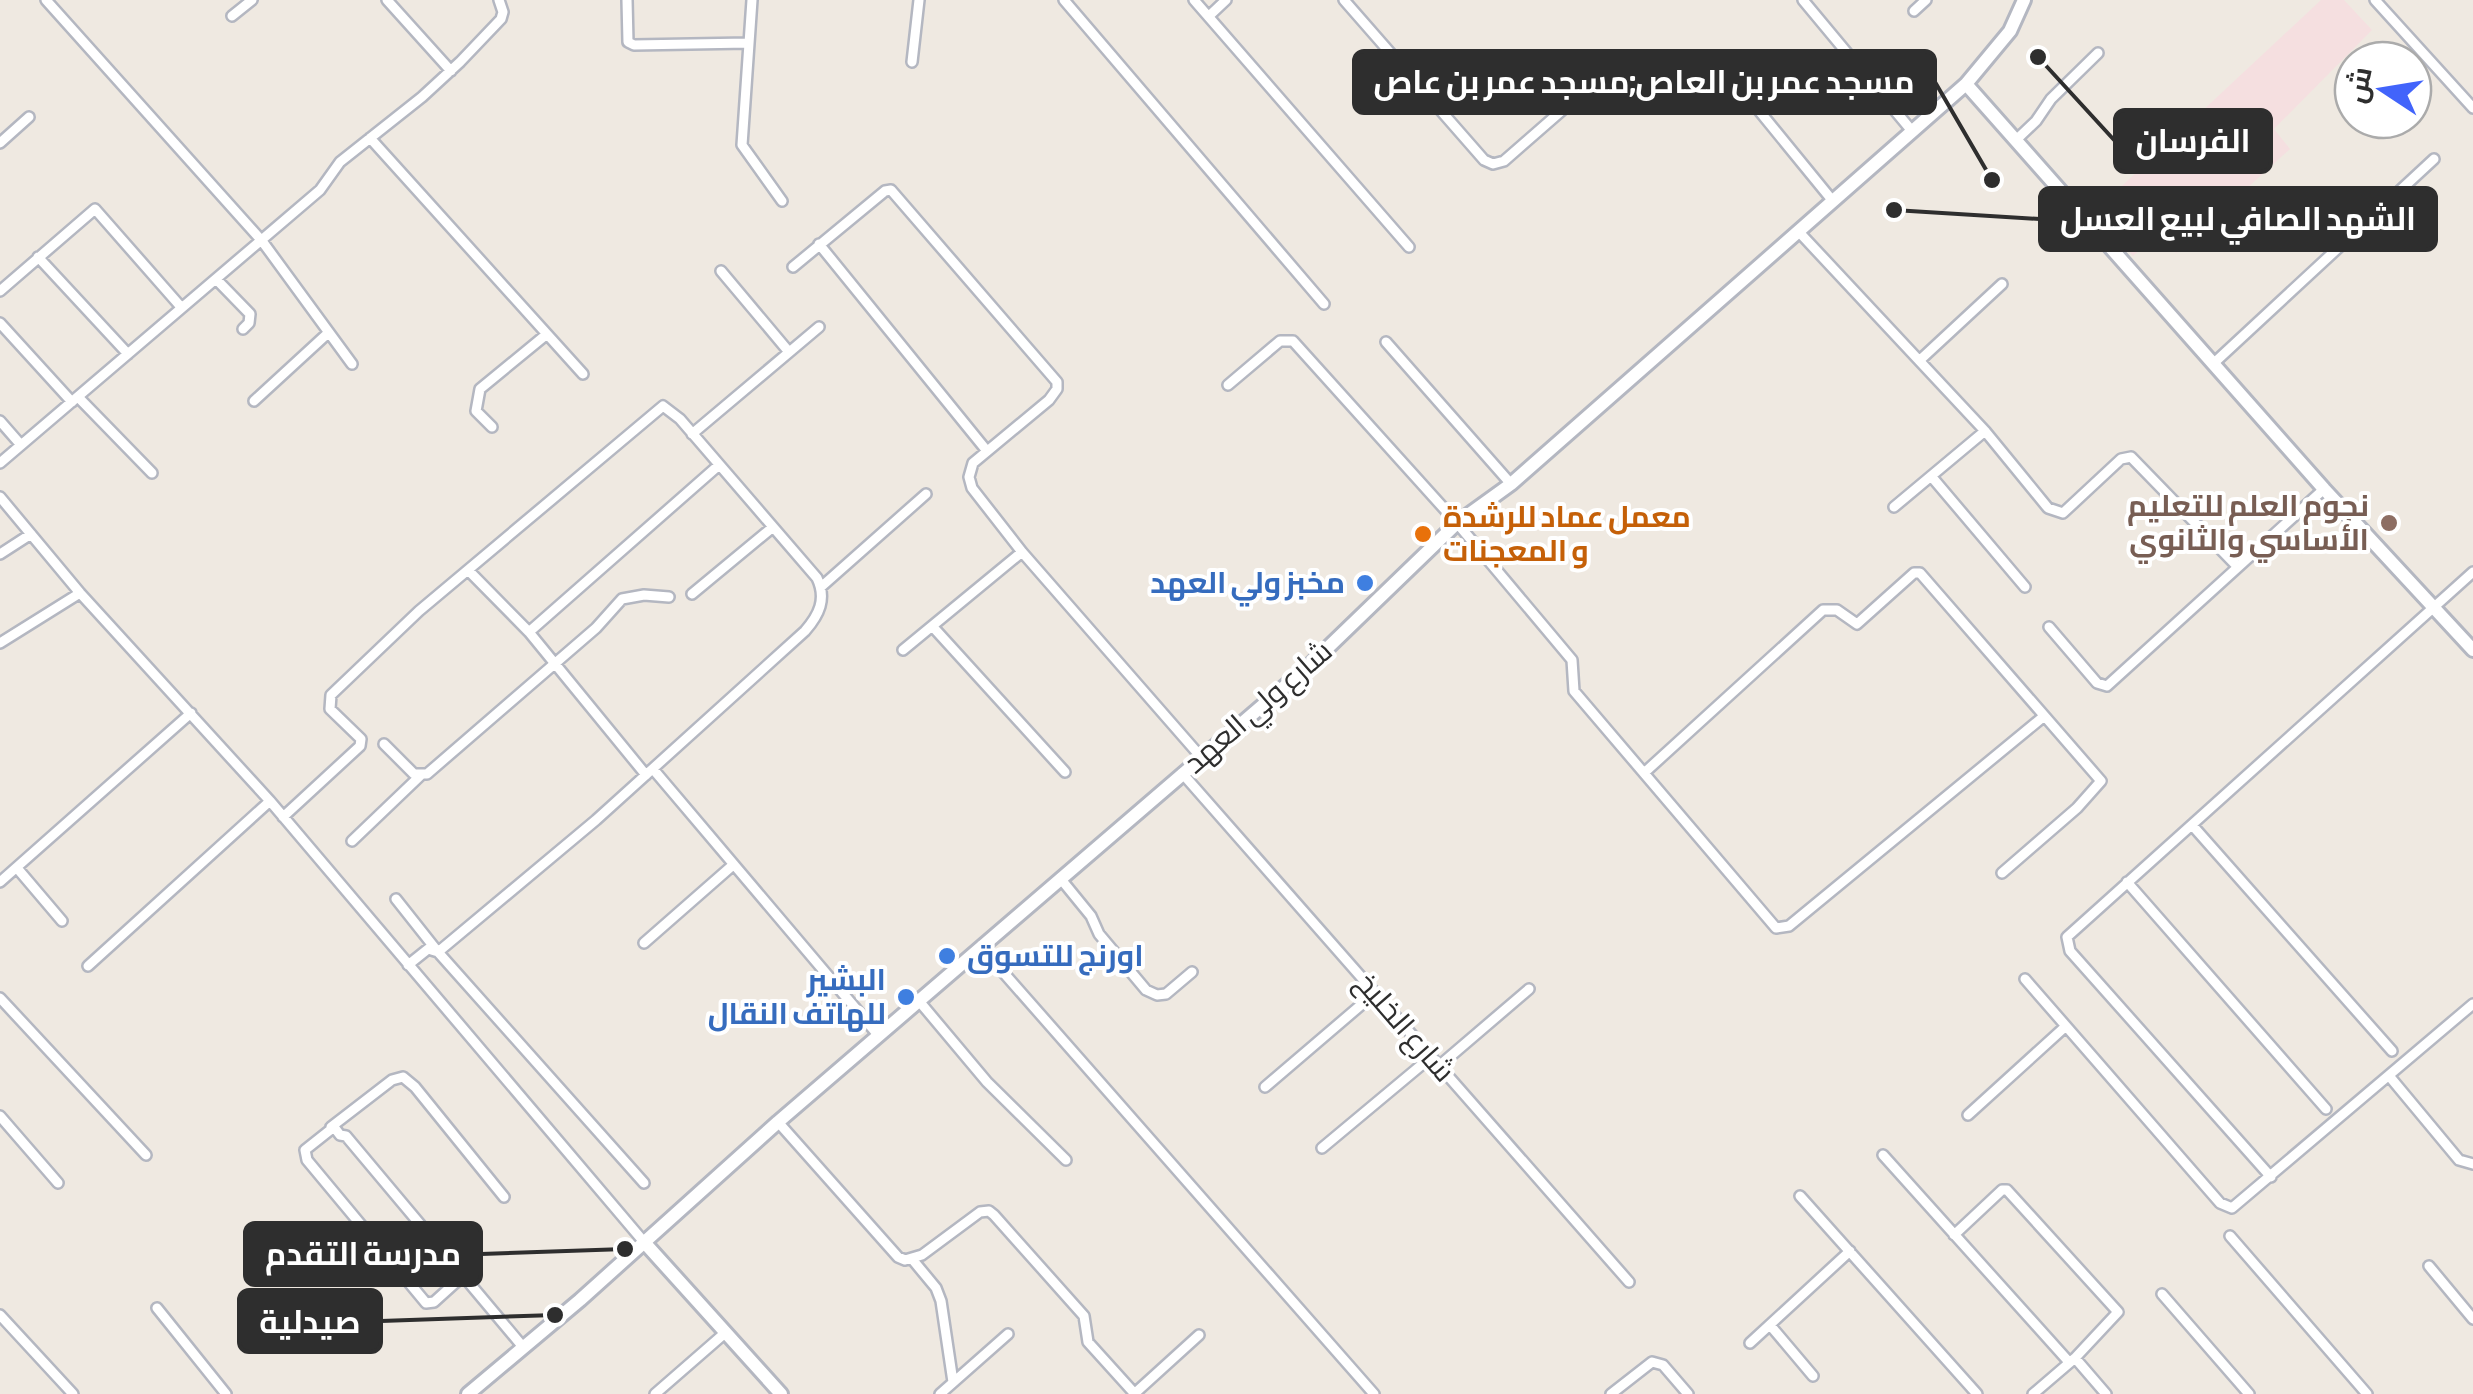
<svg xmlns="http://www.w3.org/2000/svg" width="2473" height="1394" font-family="'Asap Condensed',Cairo,sans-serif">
	<rect width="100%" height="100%" fill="#efe9e1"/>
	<!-- medical -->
	<path fill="#f5dfe0" d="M2321,0H2344L2372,30L2274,129L2290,149L2176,253L2158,233L2133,256L2093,213Z"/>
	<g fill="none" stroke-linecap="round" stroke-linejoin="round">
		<!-- street casing -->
		<g stroke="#b4b7c1" stroke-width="14">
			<path id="street" d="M46,0L262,241L352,364
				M387,0L451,71
				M627,0L628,42L634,45L748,43
				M752,0L742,145L782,201
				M1064,0L1324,304
				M1194,0L1409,247
				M1344,0L1484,160L1493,164L1504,161L1583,92
				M1803,0L1912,131
				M2375,0L2473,108
				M1914,11L1926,0
				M232,16L252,0
				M1209,16L1226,0
				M912,62L919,0
				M1721,64L1832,200
				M370,138L583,374
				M2016,140L2036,121L2051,99L2098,53
				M0,143L29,117
				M1799,232L1985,431L2048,508L2063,513L2121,459L2131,457L2237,566
				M819,244L987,451
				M38,257L128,354
				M793,267L885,191L891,190L1057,382V389L1049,400L973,463L969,477L972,488L1022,552L1201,757
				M721,271L789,352
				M216,279L250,314L249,323L243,329
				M0,291L95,209L181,307
				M0,323L72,402
				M1386,342L1511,484
				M1920,360L2002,284
				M2214,363L2434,159
				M1228,385L1280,341H1293L1457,523L1572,660L1574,691L1776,928L1789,926L2043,717
				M78,397L152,473
				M254,401L327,334
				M0,421L21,445
				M492,427L476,411L480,389L547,334
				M692,434L819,327
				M0,463L320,190L340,162L422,97L460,62L501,19L503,12L499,0
				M1931,476L2025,587
				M0,497L80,593L270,801L644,1242
				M1894,507L1985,431
				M0,554L31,534
				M468,570L529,632L646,775
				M821,587L926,494
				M692,594L773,527
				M933,627L1065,772
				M2049,627L2097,683L2107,686L2324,489
				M529,632L719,465
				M0,643L80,593
				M903,650L1022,552
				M384,744L414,774H427L596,628L622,599L644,595L669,597
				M653,769L879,1036
				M1182,773L1629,1282
				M1644,773L1823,610H1837L1857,624L1914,573H1920L2101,781L2077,808L2002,873
				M283,817L360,746L361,739L330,709L331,695L419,611L663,406L680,419L817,578C827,599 819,615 805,631L596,820L438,952L428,949L408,965
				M2192,825L2392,1051
				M352,841L421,775
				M17,868L62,921
				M1060,878L1091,916L1099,934L1146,990L1157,995L1166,994L1192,972
				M0,882L191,713
				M2127,882L2326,1109
				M396,899L438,952L644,1183
				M644,943L733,865
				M981,947L1374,1394
				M88,966L270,801
				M2025,979L2220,1203L2232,1208L2473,1004
				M0,998L146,1155
				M919,1001L987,1082L1066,1160
				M1439,1066L1529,989
				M2390,1077L2459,1160L2473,1164
				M1265,1087L1375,993
				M1968,1115L2066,1026
				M0,1116L58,1183
				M778,1122L898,1257L905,1260L922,1255L980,1212L989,1211L994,1215L1084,1316L1088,1342L1135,1394
				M331,1127L392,1080L403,1077L415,1087L504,1197
				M1322,1148L1431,1057
				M1883,1155L2069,1362
				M2271,1177L2070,951L2067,937L2473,572
				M1800,1196L1977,1394
				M1954,1235L2002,1190H2007L2118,1312L2075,1358L2033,1394
				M2230,1236L2367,1394
				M912,1259L936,1288L941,1301L953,1382
				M2429,1266L2473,1319
				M465,1274L434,1302L426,1303L307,1160L305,1150L334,1127L340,1135L346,1136L523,1347
				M2162,1294L2249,1394
				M157,1308L226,1394
				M0,1315L73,1394
				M1770,1325L1813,1376
				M1750,1343L1850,1251
				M2075,1358L2106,1394
				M655,1394L725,1333
				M940,1394L1008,1334
				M1134,1394L1199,1335
				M1611,1394L1652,1362L1663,1365L1688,1394"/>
		</g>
		<!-- secondary casing -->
		<g stroke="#b4b7c1" stroke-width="18">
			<path id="secondary" d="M1966,84L2324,489L2473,650
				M644,1242L781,1394
				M468,1394L580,1300L778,1122L1312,663L1457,523L1511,484L1966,84L2010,31L2024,0"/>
		</g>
		<!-- street -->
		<use href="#street" stroke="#fff" stroke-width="9"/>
		<!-- secondary -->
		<use href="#secondary" stroke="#fff" stroke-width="12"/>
	</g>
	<!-- markers -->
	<circle fill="#8d6e63" stroke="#fff" stroke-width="4" cx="2389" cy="523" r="10"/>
	<circle fill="#e8710a" stroke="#fff" stroke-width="4" cx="1423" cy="534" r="10"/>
	<g fill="#3f7fe0" stroke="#fff" stroke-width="4">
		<circle cx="1365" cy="583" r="10"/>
		<circle cx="947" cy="956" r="10"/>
		<circle cx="906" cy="997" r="10"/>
	</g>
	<g text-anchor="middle" stroke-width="8" stroke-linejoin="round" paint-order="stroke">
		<!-- education labels -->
		<g font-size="30" font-weight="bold" fill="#785e54" stroke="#fff" text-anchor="end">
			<text x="2369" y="516">نجوم العلم للتعليم<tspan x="2369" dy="34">الأساسي والثانوي</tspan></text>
		</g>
		<!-- food labels -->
		<g font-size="30" font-weight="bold" fill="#c56008" stroke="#fff" text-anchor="start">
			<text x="1443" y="527">معمل عماد للرشدة<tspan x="1443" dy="34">و المعجنات</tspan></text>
		</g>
		<!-- shop labels -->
		<g font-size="30" font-weight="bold" fill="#366cbe" stroke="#fff" text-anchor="end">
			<text x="1345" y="593">مخبز ولي العهد</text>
			<text x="967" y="966" text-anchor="start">اورنج للتسوق</text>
			<text x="886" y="990">البشير<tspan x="886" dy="34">للهاتف النقال</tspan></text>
		</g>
		<!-- street labels -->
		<g font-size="30" fill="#2e2e2e" stroke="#fff">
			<text transform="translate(1258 707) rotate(-41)" y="10">شارع ولي العهد</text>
			<text transform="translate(1405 1027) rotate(49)" y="10">شارع الخليخ</text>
		</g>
	</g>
	<!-- callouts -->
	<path fill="none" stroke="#2e2e2e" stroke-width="4" d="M1992 180L1935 82M2038 57L2115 141M1894 210L2040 219M625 1249L481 1254M555 1315L381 1321"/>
	<g fill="#2e2e2e" stroke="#fff" stroke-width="4">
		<circle cx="1992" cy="180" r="10"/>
		<circle cx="2038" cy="57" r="10"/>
		<circle cx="1894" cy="210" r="10"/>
		<circle cx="625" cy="1249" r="10"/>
		<circle cx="555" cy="1315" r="10"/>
	</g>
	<g fill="#2e2e2e" stroke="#2e2e2e" stroke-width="4">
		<rect x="1354" y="51" width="581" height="62" rx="10"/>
		<rect x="2115" y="110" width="156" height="62" rx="10"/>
		<rect x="2040" y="188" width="396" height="62" rx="10"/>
		<rect x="245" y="1223" width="236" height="62" rx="10"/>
		<rect x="239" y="1290" width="142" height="62" rx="10"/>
	</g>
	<g font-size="32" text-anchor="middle" font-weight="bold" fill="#fff">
		<text x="1644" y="93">مسجد عمر بن العاص;مسجد عمر بن عاص</text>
		<text x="2193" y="152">الفرسان</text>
		<text x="2238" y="230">الشهد الصافي لبيع العسل</text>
		<text x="363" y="1265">مدرسة التقدم</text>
		<text x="310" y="1333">صيدلية</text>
	</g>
	<!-- north arrow -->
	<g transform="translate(2383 90) rotate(282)"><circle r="48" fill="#ffffff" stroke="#ababab" stroke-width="2.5"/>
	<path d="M0-8L18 38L0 25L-18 38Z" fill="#4264fb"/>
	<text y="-15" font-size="28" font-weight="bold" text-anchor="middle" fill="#2e2e2e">ش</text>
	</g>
</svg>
